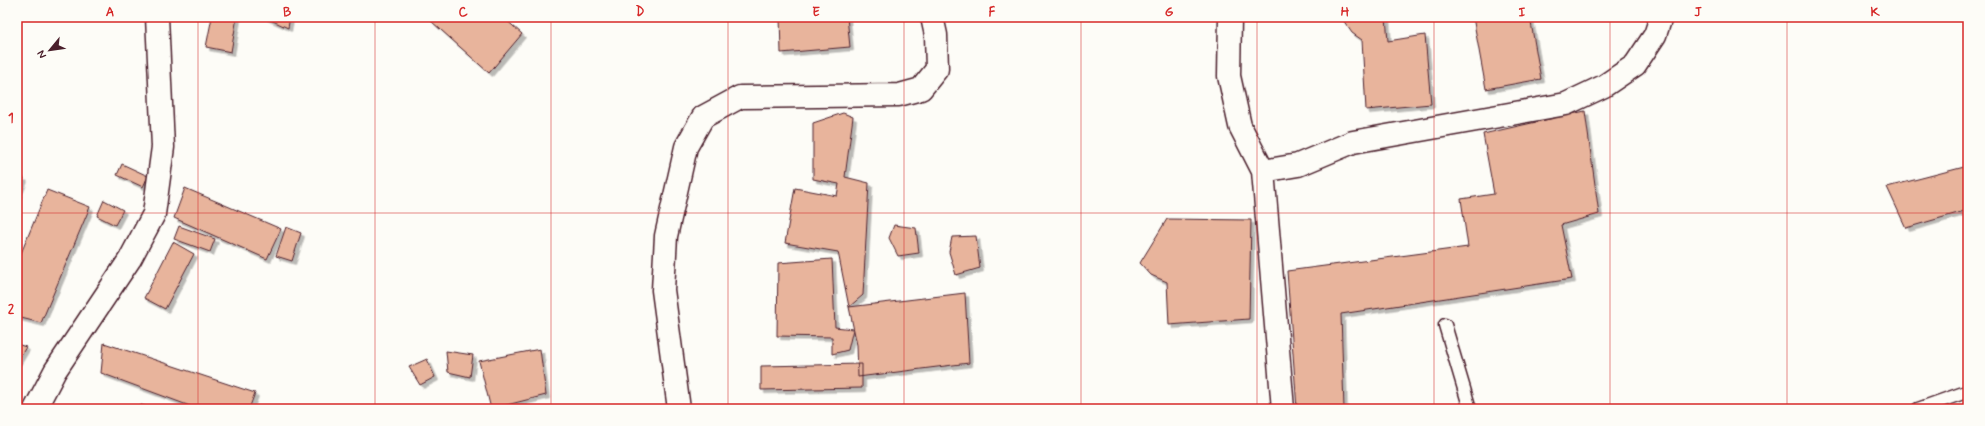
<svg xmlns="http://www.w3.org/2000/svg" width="1985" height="426" font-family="Mynerve,sans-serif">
	<defs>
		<filter id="shadow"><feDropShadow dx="3.5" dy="3.5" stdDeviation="0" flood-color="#0004"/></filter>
	</defs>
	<rect width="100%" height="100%" fill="#fdfcf7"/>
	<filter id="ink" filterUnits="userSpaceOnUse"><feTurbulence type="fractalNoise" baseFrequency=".025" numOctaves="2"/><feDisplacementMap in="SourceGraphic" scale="8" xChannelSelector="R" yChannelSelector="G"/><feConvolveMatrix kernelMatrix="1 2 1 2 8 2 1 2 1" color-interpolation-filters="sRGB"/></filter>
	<g filter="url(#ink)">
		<!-- building -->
		<path fill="#e8b49c" stroke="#4a1f2b" filter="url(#shadow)" d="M212,17H237L231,52L206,47Z
			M264,17H290L288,28Z
			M434,17H503L522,34L489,73L431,21Z
			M780,17H847L850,47L781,53Z
			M1341,17H1386L1388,41L1425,35L1431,104L1366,110L1362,40L1352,33Z
			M1473,17H1530L1541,79L1486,89Z
			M1585,111L1599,214L1561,225L1572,279L1341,314L1344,409H1297L1287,271L1468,247L1461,199L1494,194L1483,134Z
			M843,113L853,117L845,177L869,183L863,295L849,307L838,252L785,243L795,188L837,196L839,184L813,179V123Z
			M122,164L148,176L143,187L117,175Z
			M1968,166V210L1906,228L1887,187Z
			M17,176L24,178L17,196Z
			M185,188L281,229L267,259L174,218Z
			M47,190L90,207L41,323L17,317V263Z
			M104,200L123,210L115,225L97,216Z
			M1167,219L1251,220L1249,319L1169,325L1167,282L1151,275L1140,263Z
			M894,225L916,228L919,253L898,256L889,238Z
			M179,226L215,239L210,252L174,239Z
			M286,227L301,233L292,261L276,256Z
			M976,236L980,268L956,275L949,252L952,237Z
			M173,242L194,254L165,309L144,298Z
			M832,259L835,327L853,329L848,350L832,354V337L777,336L778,263Z
			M1965,260H1968V302Z
			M965,293L969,363L858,377L857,345L849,307Z
			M104,343L255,393L249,409H198L101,373Z
			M17,344L26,347L17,362Z
			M540,349L546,395L491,409L479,361Z
			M446,351L473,355L470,377L448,372Z
			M427,359L435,377L420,385L409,367Z
			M862,364V388L761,390V366Z
			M141,405L154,409H140Z"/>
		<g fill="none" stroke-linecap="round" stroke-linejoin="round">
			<!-- service casing -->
			<g stroke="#4a1f2b" stroke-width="15">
				<path id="service" d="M1445,325L1470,409
					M1918,409L1966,392"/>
			</g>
			<!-- minor casing -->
			<g stroke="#4a1f2b" stroke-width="25">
				<path id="minor" d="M1230,17L1229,76L1240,126L1263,171
					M35,409L55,371L130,259L154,214L163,147L157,17
					M679,409L663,290L666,236L686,147L703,117L740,97L899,95L921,89L937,69L936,35L932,17
					M1283,409L1263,171L1298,165L1353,142L1566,104L1604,86L1635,65L1655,35L1661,17"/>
			</g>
			<!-- service -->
			<use href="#service" stroke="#fdfcf7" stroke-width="12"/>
			<!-- minor -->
			<use href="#minor" stroke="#fdfcf7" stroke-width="22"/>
		</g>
	</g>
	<!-- grid -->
	<path fill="none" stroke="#d62828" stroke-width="1" stroke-opacity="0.55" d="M198,17V409M375,17V409M551,17V409M728,17V409M904,17V409M1081,17V409M1257,17V409M1434,17V409M1610,17V409M1787,17V409M17,213H1968"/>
	<!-- margin -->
	<rect width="1985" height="426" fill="none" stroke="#fdfcf7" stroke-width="44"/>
	<!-- north arrow -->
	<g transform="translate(50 50) rotate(241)" stroke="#fdfcf7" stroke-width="3" paint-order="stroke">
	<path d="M0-3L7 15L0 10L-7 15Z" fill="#4a1f2b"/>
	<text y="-6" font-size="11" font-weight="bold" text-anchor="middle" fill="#4a1f2b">N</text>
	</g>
	<rect x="22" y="22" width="1941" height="382" fill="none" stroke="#d62828" stroke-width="1.5"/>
	<g font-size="13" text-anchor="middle" font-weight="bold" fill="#d62828">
		<text x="110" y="16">A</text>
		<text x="287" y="16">B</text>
		<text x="463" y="16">C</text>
		<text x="640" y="16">D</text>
		<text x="816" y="16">E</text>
		<text x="992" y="16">F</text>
		<text x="1169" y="16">G</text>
		<text x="1345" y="16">H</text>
		<text x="1522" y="16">I</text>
		<text x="1698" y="16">J</text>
		<text x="1875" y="16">K</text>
		<text x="11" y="122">1</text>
		<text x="11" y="313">2</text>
	</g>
</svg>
